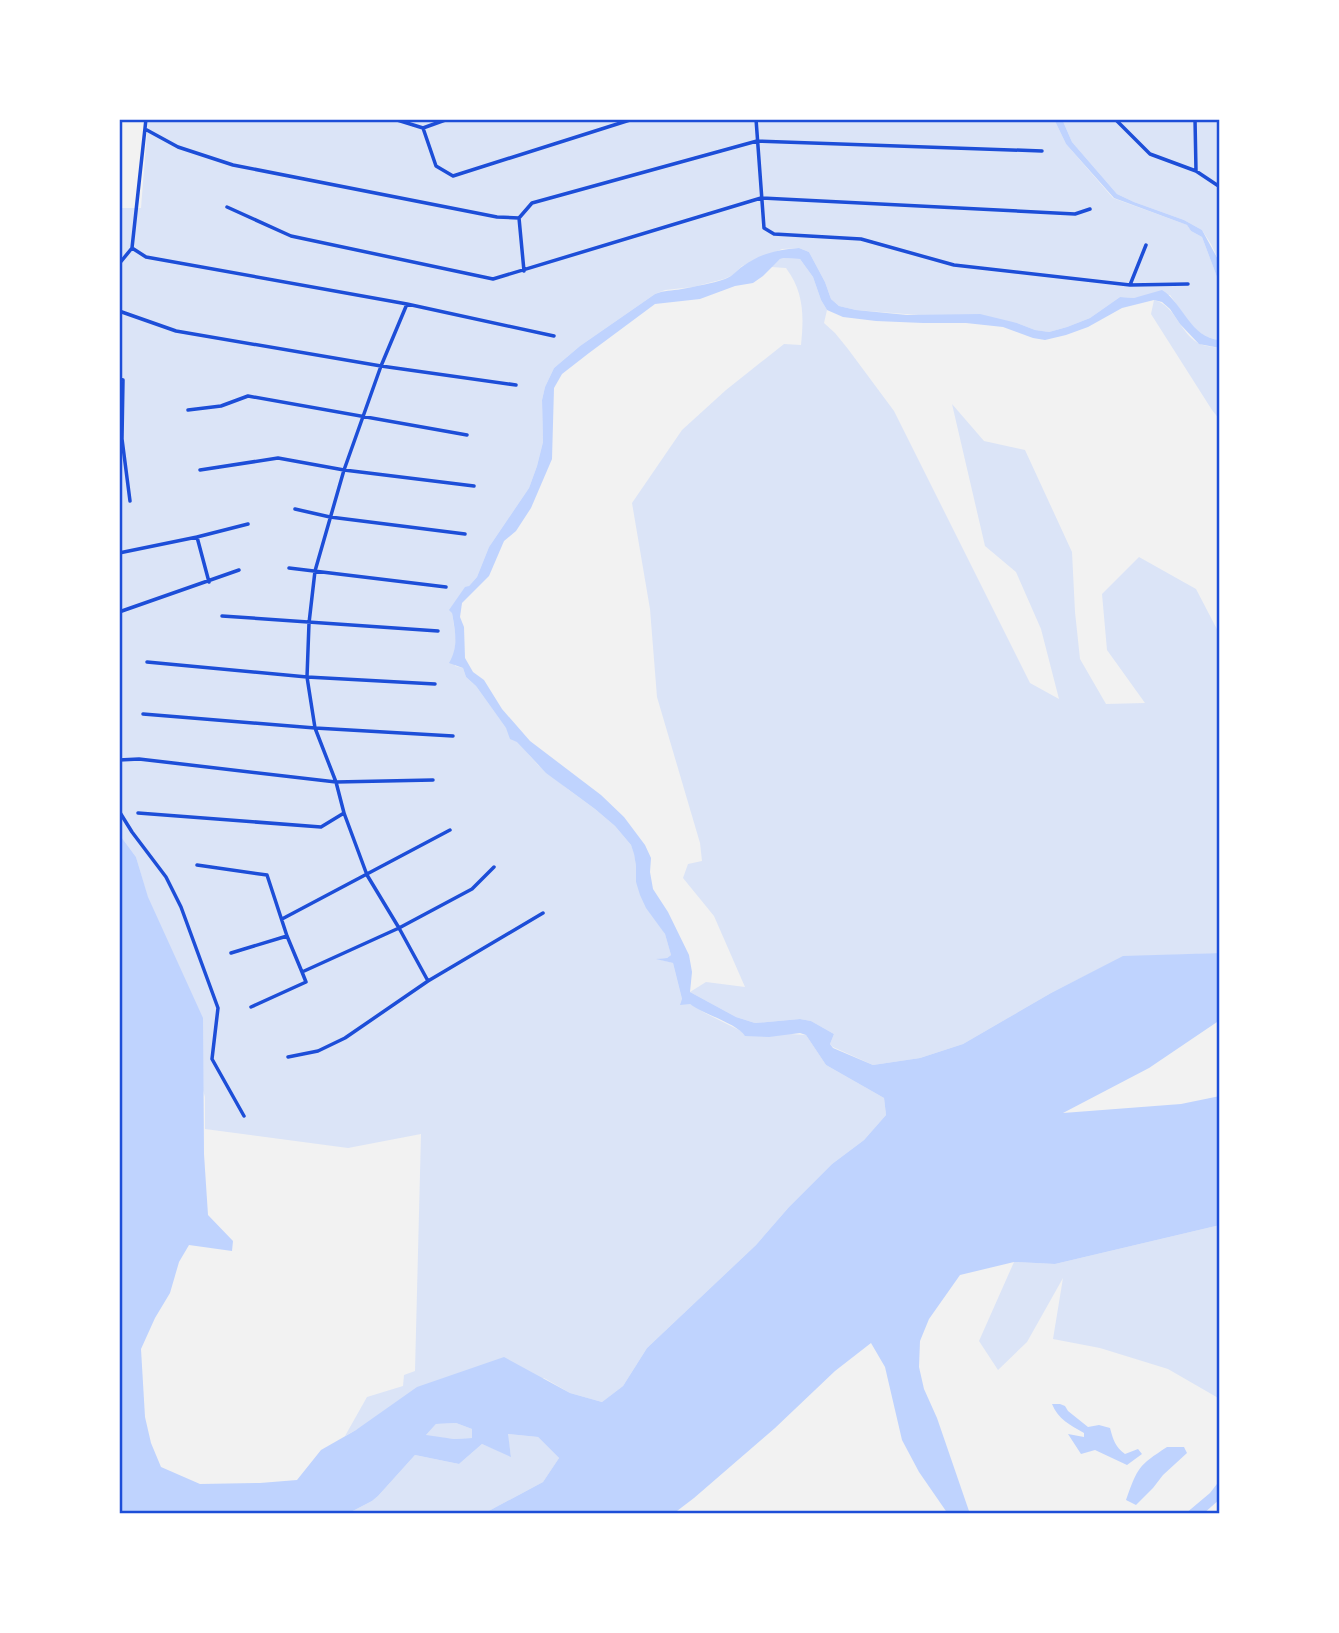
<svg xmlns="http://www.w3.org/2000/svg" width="1339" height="1633" font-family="Roboto,sans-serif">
	<rect width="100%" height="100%" fill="#f2f2f2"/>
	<!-- green -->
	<path fill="#dbe4f7" d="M148,119H1054L1066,144L1113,198L1187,225L1191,231L1202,237L1220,285V340C1195,338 1183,313 1170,295L1134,298L1120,297L1090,318L1067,327L1049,332L1035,330L1017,323L856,310L839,306L831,299L825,282L809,252L799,248L782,249L742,266L733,275L724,279L693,287L665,290L655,294L580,346L554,368L545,387L542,400L543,442L537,466L529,488L489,547L477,577L469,586L452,613L456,639L454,654L455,666L463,668L466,677L476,686L509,732L538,765L569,790L595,809L615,826L631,845L634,853L636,866V882L665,934L671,955L667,958L658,959L673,963L682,999L705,1013L741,1031L806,1035L826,1065L884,1098L886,1115L864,1140L832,1164L789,1207L756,1245L647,1348L623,1386L602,1402L570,1393L544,1378L356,1430L345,1436L367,1397L403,1386L404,1375L415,1371L421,1134L348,1148L205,1129V1097L136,857L119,834V208H141Z
		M1062,119H1220V263L1211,244L1202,230L1184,220L1134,202L1117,194L1072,142Z
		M784,258L800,259L813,277L821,300L827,310L824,323L835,333L848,349L894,411L1030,683L1059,699L1041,629L1016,572L985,546L952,404L984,441L1025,450L1072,552L1075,612L1080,659L1106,704L1145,703L1107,650L1102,594L1139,557L1196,589L1220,635V953L1123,957L1051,993L963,1044L920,1058L873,1065L833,1047L830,1044L834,1034L811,1021L800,1019L755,1023L736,1017L690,992L706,982L745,987L714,916L683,878L688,864L702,861L700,843L657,697L650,609L632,503L682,430L726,390L784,344L801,345C804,316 804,292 786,268L771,267L780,259Z
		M1154,300C1176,306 1179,332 1198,343C1204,346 1213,347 1220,348V420L1212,410L1151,314Z
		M1220,1225V1399L1168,1369L1100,1348L1053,1339L1063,1278L1027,1342L998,1370L979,1341L1014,1262L1055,1264Z
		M456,1423L472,1429V1438L454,1439L425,1436L436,1424Z
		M507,1434L538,1437L559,1458L543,1482L483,1514H347L372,1501L378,1496L415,1455L459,1464L482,1444L511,1456Z"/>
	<!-- water -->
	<path fill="#bfd3fe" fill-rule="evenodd" d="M1054,119H1062L1072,142L1117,194L1134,202L1184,220L1202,230L1220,263V285L1202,237L1191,231L1187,225L1114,198L1066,144Z
		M799,248L809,252L825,282L831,299L839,306L856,310L907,315L980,314L1017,323L1035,330L1049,332L1067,327L1090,318L1120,297L1134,298L1162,290C1184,304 1190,338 1220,340V348L1199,344L1180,324L1170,309L1162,302L1154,300L1122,308L1088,327L1066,335L1045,340L1033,338L1003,327L966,323H923L876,321L843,317L827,310L821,300L813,277L800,259L784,258L780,259L763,276L753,283L735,286L700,299L655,304L589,353L562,374L554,388L552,459L531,508L516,531L504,541L489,576L462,603L460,617L464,627L465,658L473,672L484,680L502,709L530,741L601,795L624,817L645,845L651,858L650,872L653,889L668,912L689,955L692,972L690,992L736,1017L755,1023L800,1019L811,1021L834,1034L830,1044L833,1048L873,1065L920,1058L963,1044L1051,993L1123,956L1220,953V1020L1149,1068L1063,1113L1181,1104L1220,1096V1225L1055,1264L1014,1262L960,1275L929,1319L920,1341L919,1367L924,1389L937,1418L970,1514H948L919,1472L902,1440L885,1367L871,1343L835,1371L775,1428L694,1498L673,1514H483L543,1482L559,1458L538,1437L508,1434L511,1457L482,1444L459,1464L415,1455L378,1496L372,1501L347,1514H119V834L136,857L148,897L203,1018L204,1154L208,1215L233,1241L232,1251L189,1245L179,1262L170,1293L155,1318L141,1349L145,1417L151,1443L161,1467L200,1484L260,1483L297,1480L321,1450L356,1430L417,1387L504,1357L570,1393L602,1402L623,1386L647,1348L756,1245L789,1207L832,1164L864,1140L886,1115L884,1098L826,1065L806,1035L800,1033L769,1037L745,1036C738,1024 703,1014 690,1004L680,1005L682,999L673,963L656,959L667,958L671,955L665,934L646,908L640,895L636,882V866L634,854L631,845L615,826L595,809L546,773L517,742L510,739L506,728L476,686L466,677L463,668L449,663C459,646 455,631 452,613L449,610L465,587L469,586L477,577L489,547L529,488L537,466L543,442L542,400L545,387L554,368L580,346L655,294C665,290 671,291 682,289C696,286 711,284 725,279C733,276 736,271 743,266C762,253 777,250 799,248ZM456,1423L472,1429V1438L454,1439L426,1435L436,1424Z
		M1052,1404H1060L1065,1406L1068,1411L1088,1427L1099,1425L1110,1428C1113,1439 1115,1447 1125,1454L1138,1449L1142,1454L1127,1465L1095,1450L1081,1454L1068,1434L1084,1437V1433C1070,1425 1058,1419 1052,1404Z
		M1167,1447H1184L1187,1453L1163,1475L1153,1488L1136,1505L1126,1500C1138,1467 1138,1466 1167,1447Z
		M1220,1480V1499L1203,1514H1185L1210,1493Z"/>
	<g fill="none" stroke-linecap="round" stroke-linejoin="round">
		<!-- minor -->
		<path stroke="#1d4ed8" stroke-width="3.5" d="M394,119L423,128L436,166L453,176L633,119
			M756,119L764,228L774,234L861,239L954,265L1130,285L1188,284
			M1115,119L1150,154L1196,171L1220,187
			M1195,119L1196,171
			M423,128L448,119
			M145,129L178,147L233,165L497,217L519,218
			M227,207L291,236L493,279L761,198L1075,214L1090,209
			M132,248L146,257L407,304L554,336
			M119,264L132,248L146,119
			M524,271L519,218L532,203L757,141L1042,151
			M1130,285L1146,245
			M407,304L381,366L344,470L315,571L309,623L307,677L315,728L336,782L344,813L367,875L399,928L428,981
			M119,311L176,331L381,366L516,385
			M119,379L123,380L122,439L130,501
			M188,410L221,406L248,396L467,435
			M200,470L278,458L344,470L474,486
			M295,509L330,517L465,534
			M197,537L209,582
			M119,553L197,537L248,524
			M289,568L446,587
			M119,612L239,570
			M222,616L438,631
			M147,662L307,677L435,684
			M143,714L315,728L453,736
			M119,760L139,759L336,782L433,780
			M119,811L132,832L166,877L181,907L218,1008L212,1059L244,1116
			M138,813L321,827L344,813
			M197,865L267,875L287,936L302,972
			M282,919L450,830
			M231,953L287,936
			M251,1007L306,982L302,972L399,928L472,889L494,867
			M288,1057L318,1051L345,1038L428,981L543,913"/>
	</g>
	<!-- border -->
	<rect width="1339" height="1633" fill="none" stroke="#ffffff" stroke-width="242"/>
	<rect x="121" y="121" width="1097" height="1391" fill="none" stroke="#1d4ed8" stroke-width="2.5"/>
</svg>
